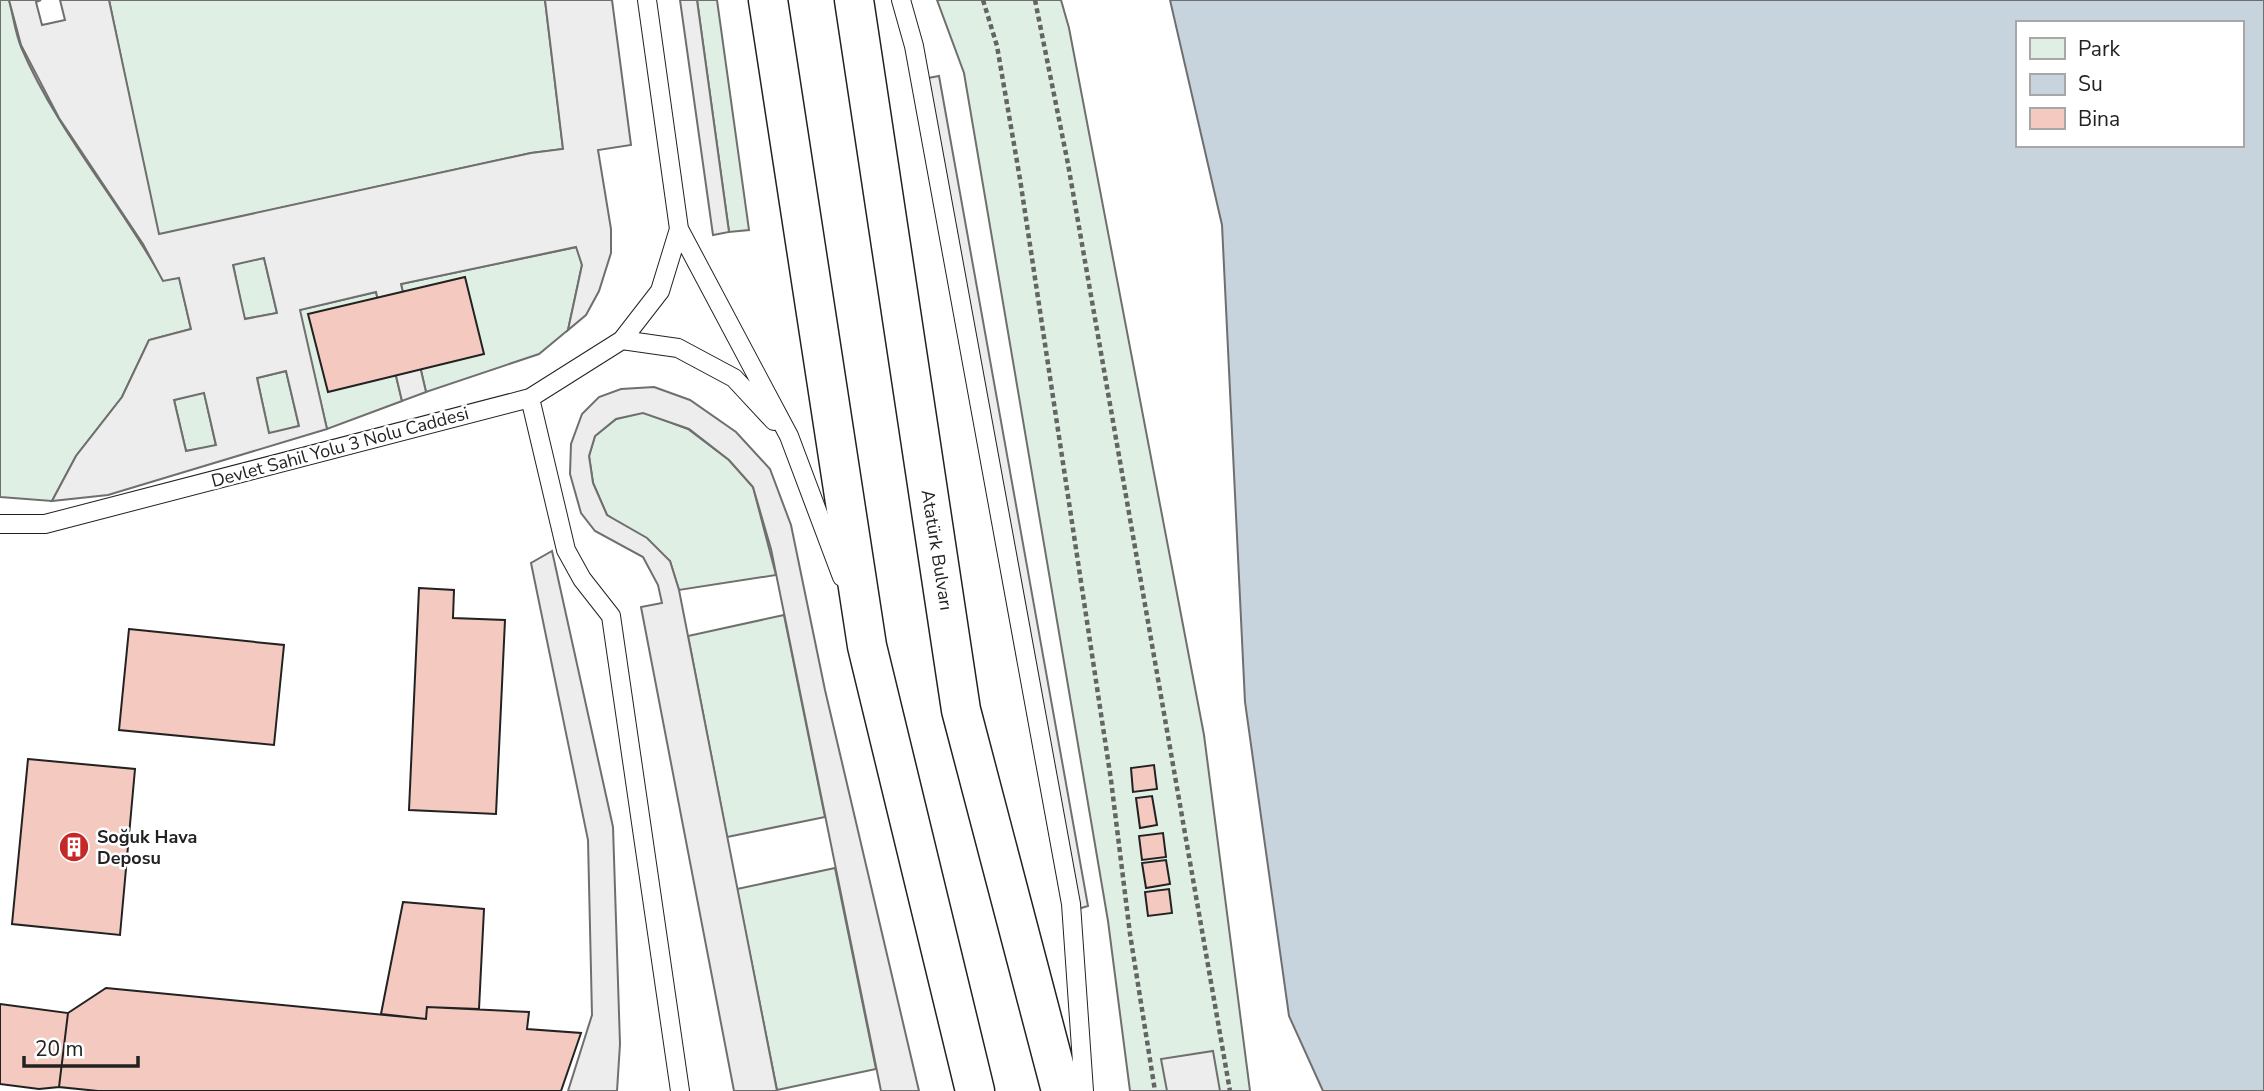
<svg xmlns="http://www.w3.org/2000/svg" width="2264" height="1091" font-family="'Nunito Sans',sans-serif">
	<rect width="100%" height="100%" fill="#fff"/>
	<!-- green -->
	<path fill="#e0efe3" stroke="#6f6f6f" stroke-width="2" d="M0,0H9C13,15 15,32 21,47C57,131 119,201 163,280L179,277L191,329L149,340L122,397L76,456L52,501L0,497Z
		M109,0H545L563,149L531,153L158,235Z
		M697,0H717L749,230L729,232Z
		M937,0H1061L1069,28L1204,735L1250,1091H1130L1108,921L964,73Z
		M577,247L582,265L568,330L539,354L426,392L401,284Z
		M264,258L277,313L244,319L233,264Z
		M376,292L402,401L327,429L299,310Z
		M286,371L299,426L269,434L257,378Z
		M204,392L216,446L186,451L174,400Z
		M643,412L688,429L729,460L753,487L776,575L679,590L670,561L607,515L593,483L589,456L595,436L616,419Z
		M784,615L825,817L727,837L688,636Z
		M835,868L876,1069L777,1090L737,889Z"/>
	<!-- parking -->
	<path fill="#ededed" stroke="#6f6f6f" stroke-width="2" fill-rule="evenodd" d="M9,0H41L36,2L42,25L65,20L60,0H109L159,234L531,153L563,149L545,0H612L631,145L598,150L611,229V253L599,291L586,315L568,330L582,265L576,247L401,284L426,392L402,401L376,292L300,310L327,429L108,495L52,501L76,456L122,397L149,340L191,329L179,278L163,281L143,244L59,118L21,45ZM264,258L277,313L245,319L233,265ZM286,371L299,426L269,433L257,378ZM204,393L216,445L186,451L174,400Z
		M680,0H697L729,232L713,235Z
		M939,76L1088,906L1064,913L912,81Z
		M654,387L690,400L736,432L770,469L791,525L825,690L919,1091H881L771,549L753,487L729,460L689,429L643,413L616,419L595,436L589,456L593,483L607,515L647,538L670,561L679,590L777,1091H734L641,607L662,603L658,585L643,557L595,531L581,513L570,474L571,444L582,414L599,397L621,389Z
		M552,551L613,827L620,1044L617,1091H568L592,1015L588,840L531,563Z
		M1213,1051L1220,1091H1167L1161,1059Z"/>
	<!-- water -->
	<path fill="#c7d3dd" stroke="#6f6f6f" stroke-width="2" fill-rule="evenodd" d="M1170,0H2264V1091H1323L1289,1016L1245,702L1222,225ZM2017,23H2241V145H2017Z"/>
	<!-- building -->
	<path fill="#f3c9c0" stroke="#222" stroke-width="2" d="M465,277L484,354L328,392L308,314Z
		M419,588L454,590L453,618L505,620L496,814L409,810Z
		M129,629L284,645L274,745L119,730Z
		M28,759L135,769L120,935L12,924Z
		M1154,765L1157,789L1133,792L1131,768Z
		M1152,796L1157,825L1140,828L1136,798Z
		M1163,833L1166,857L1142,860L1139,836Z
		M1166,860L1170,884L1146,888L1142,863Z
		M1169,889L1172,913L1148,916L1145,892Z
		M403,902L484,909L479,1009L427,1007L426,1019L381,1014Z
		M106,988L426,1019L427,1007L529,1012L527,1029L581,1033L561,1091H98L59,1087L68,1013Z
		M0,1004L68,1013L59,1087L39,1089L0,1084Z"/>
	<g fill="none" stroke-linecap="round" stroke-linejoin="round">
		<!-- service casing -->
		<g stroke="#222" stroke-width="20">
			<path id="service" d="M647,0L679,229L789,436L842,577
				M901,0L914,46L1071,904L1084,1091
				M622,340L678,348L734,378L774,421
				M530,398L566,550L582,579L611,616L680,1091
				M0,524H45L530,398L622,340L660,291L679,229"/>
		</g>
		<!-- trunk casing -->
		<g stroke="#222" stroke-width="41">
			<path id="trunk" d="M768,0L867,646L975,1091
				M854,0L961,710L1061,1091"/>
		</g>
		<!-- path -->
		<path stroke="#646464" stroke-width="4.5" stroke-dasharray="5 3.5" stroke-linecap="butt" d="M983,0L997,46L1020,179L1111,780L1130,934L1155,1091
			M1035,0L1068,164L1230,1091"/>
		<!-- service -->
		<use href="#service" stroke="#fff" stroke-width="18"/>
		<!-- trunk -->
		<use href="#trunk" stroke="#fff" stroke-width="38"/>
	</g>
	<!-- icons -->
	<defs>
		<g id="building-disc" transform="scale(1.575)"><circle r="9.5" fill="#c62828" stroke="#fff"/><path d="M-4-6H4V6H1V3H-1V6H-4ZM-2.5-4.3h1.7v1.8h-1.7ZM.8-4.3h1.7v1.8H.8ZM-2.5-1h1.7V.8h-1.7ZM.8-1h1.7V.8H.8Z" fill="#fff"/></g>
	</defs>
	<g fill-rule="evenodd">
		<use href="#building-disc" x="74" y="847"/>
	</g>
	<g text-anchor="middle" stroke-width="5" stroke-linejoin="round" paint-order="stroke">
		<!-- street labels -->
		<g font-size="18" fill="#222" stroke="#fff">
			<text transform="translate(340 447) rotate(-15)" y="6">Devlet Sahil Yolu 3 Nolu Caddesi</text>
			<text transform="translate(937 550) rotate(81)" y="6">Atatürk Bulvarı</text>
		</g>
		<!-- poi labels -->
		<g font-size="18" font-weight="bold" fill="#222" stroke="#fff" text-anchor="start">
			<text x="97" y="843">Soğuk Hava<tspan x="97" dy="21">Deposu</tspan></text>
		</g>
	</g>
	<!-- legend -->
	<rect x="2016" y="21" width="228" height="126" fill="#ffffff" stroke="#a7a7a7" stroke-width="2"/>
	<rect x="2030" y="38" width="35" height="21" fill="#e0efe3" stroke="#a7a7a7" stroke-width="2"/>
	<text x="2078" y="56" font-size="21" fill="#222222">Park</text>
	<rect x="2030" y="74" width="35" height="21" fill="#c7d3dd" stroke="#a7a7a7" stroke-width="2"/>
	<text x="2078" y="91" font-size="21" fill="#222222">Su</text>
	<rect x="2030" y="108" width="35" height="21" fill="#f3c9c0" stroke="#a7a7a7" stroke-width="2"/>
	<text x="2078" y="126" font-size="21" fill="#222222">Bina</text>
	<!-- scale -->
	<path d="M24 1056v10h114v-10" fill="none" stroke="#222222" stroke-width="3.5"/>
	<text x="35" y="1056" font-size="21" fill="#222222" stroke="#ffffff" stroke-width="5" paint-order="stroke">20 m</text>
</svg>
